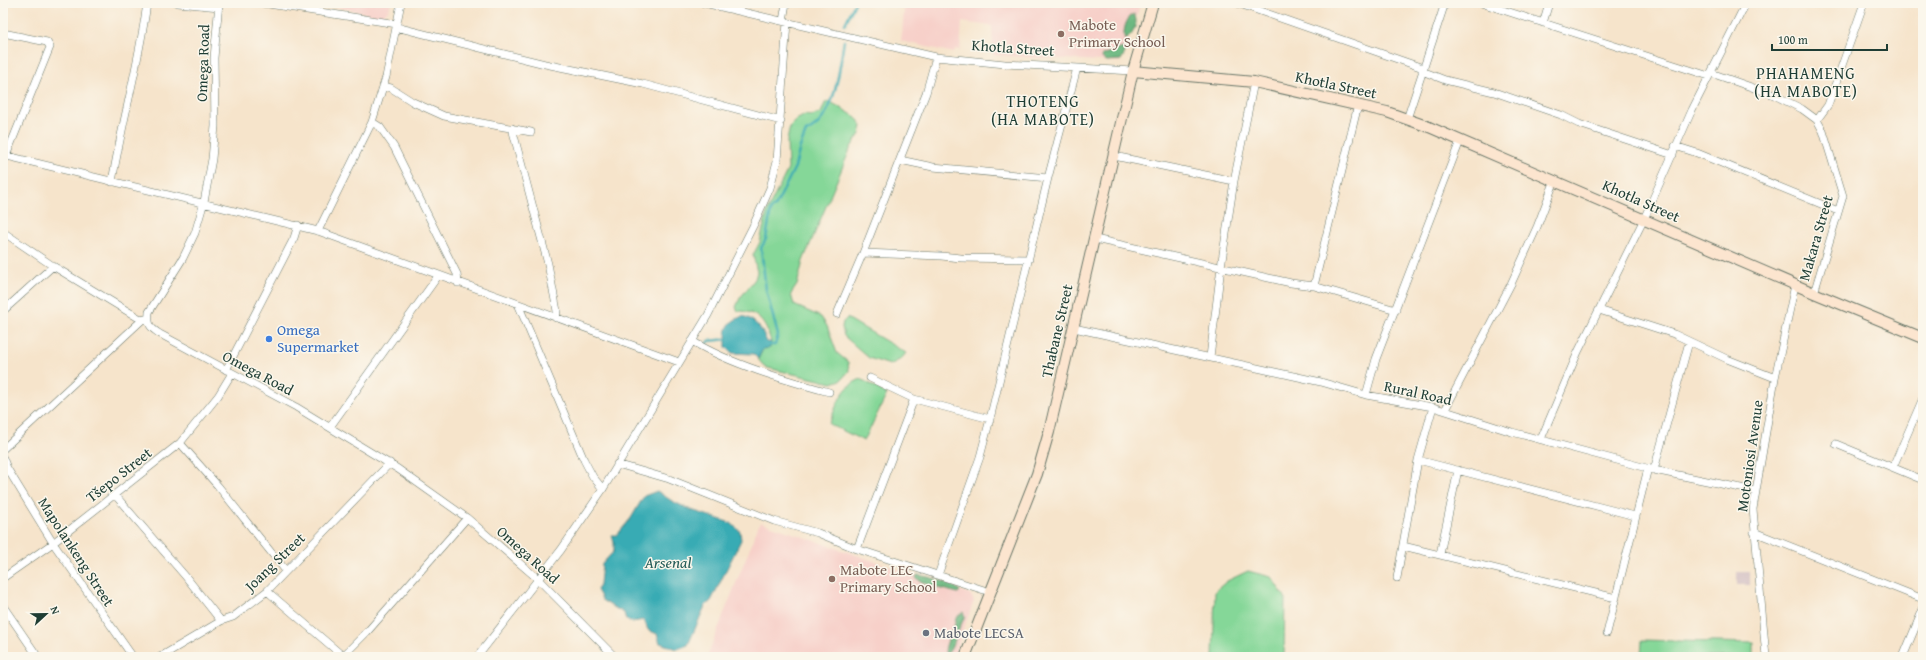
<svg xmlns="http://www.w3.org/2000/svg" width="1926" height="660" font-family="'Gentium Book Plus',serif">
	<rect width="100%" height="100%" fill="#fbf7ec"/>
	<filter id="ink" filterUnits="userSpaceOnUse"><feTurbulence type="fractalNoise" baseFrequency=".025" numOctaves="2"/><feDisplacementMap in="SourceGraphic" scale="8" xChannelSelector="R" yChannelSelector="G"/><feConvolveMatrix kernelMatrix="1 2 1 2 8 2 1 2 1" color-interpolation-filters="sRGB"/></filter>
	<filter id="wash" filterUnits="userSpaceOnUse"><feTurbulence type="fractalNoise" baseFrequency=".012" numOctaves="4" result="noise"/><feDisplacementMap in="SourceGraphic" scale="16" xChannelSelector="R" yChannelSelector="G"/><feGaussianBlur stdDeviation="0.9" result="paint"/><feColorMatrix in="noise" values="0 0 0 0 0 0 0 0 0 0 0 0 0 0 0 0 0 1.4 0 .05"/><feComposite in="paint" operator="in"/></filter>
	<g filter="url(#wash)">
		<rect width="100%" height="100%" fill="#f6e4cb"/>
		<!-- built -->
		<path fill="#f7d0c9" d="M321,3H391L389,10L380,17Z
			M905,3H1141L1120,62L993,55L992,26L962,22L960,50L955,49L954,53L901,41Z
			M760,522L970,594L974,601L953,657H707Z"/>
		<!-- industrial -->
		<path fill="#d2bec1" d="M1737,572H1750V585H1737Z"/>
		<!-- green -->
		<path fill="#85d798" stroke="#528a66" d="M829,101L856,117L862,126L860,134L851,147L803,261L797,285L791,294L794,305L821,317L827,326L837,353L848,362L849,371L841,380L832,383L768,368L763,365L758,359L763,349L771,342C766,323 758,311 738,311L736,307L740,298L755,279L757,272L753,255L760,242L767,211L788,169L787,141L790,126L796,120L805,115L811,116L821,113L825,103Z
			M847,318L906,353L901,359L890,365L869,358L844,336L842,327L843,322Z
			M861,379L887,394L864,441L829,424C837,405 841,387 861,379Z
			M1248,571L1271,577L1285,597L1284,657H1213L1215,591L1227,581Z
			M1642,640L1753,643V657H1641Z"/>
		<!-- forest -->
		<path fill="#6cb880" stroke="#467a5a" d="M1134,14C1139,22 1134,35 1125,40C1122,32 1126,17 1134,14Z
			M1123,48L1125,53L1121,60L1107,61L1102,58V55Z
			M917,575C927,576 954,583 960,591L958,593C943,589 928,587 916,578Z
			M963,612L965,617C958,628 956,642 948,653H945C945,640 955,631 956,618Z"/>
		<!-- water -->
		<path fill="#39abb4" stroke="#2c7474" d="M743,316C757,321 762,329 767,342H771L770,348L763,349L758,359L753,354L732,353L726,347C726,329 725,323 743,316Z
			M657,491L672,501L691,510L731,523L740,531L741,540L711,601L705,606L688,645L677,649L660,643L657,634L648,630L644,620L632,622L626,620L624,613L603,601L597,590L600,584L602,564L614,551V543L612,535H617L631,518L644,496Z"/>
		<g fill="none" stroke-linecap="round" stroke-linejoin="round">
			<!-- stream -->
			<path stroke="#39abb4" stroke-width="2.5" d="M845,24L855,3
				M768,345H775L778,335L766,290L761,248L766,239L771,209L775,207L795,167L800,147L806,132C836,119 839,70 844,41
				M704,347L709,341L728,339"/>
		</g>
	</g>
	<g filter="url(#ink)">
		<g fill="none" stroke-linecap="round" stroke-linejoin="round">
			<!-- street casing -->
			<g stroke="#6a7769" stroke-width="8">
				<path id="street" d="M178,3L219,7
					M219,3L214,58L215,126L212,159L204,202L195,233L183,258L149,312C148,325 149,327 160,334L296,407L398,469L467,518L538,579L615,657
					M262,3L397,24
					M704,3L936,57L1005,64L1133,71
					M1237,3L1423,68
					M1481,3L1709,76
					M783,21L786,3
					M1543,23L1549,3
					M396,27L545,64L643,84L781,121
					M3,33L47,42L50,47L6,156
					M1422,71L1445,80L1494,92L1561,115L1579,124L1673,155
					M1711,73L1774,95L1802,109L1817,120L1823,131L1843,196L1814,293
					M383,86L391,88L413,102L444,116L531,132
					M1407,119L1445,3
					M1817,120L1828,105L1864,3
					M372,122L380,127L394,147L457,274L458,283
					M512,128L548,264L557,311L556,318
					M1675,146L1697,153L1838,211
					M3,155L318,231L679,362
					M1114,156L1234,181
					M900,160L933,167L1048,178
					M112,182C122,122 139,64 147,3
					M318,231L372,122L386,77L401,3
					M3,232L53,266L142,320L146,319
					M1095,239L1291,283L1314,286L1396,310
					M863,253L941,256L961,258L1029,259
					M1314,286L1358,105
					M518,304L584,460L593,477L603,489
					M1599,310L1674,334L1727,359L1775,378
					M3,311L53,266
					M837,314L863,253L926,93L936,57
					M1074,328L1321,382L1366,395L1433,407L1512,432L1654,470L1755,491
					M692,341C730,364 785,380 829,392
					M1210,357L1221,267L1234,181L1254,82
					M226,370L294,238L298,225
					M870,378L914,399L990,419
					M1366,395L1376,359L1460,141
					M1445,410L1511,284L1537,227L1555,180
					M330,427L438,276
					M1541,439L1578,352L1644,219L1692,110L1746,3
					M180,443L218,486L286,571
					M1836,444L1923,480
					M3,449L142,320
					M3,458L7,468L53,543L133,657
					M1418,460L1635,516
					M617,464L669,479L774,521L818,533L857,549L990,592
					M1893,467L1923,398
					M1654,470L1689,342
					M115,495L186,577L221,621
					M1754,532L1923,599
					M1403,546L1616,598
					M857,549L914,399
					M1440,554L1458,470
					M938,575L980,457L990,419L1048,178L1077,68
					M3,578L53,543L180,443L218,396L232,373
					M1397,578L1418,460L1433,407
					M267,591L344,657
					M3,606L38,657
					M1607,633L1648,468
					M343,656L367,632L467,518
					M160,657L221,621L233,617L267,591L390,463
					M477,657L561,550L603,489L708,315L753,226L770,188L777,161L787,22
					M1766,657L1753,509L1775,378L1795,285
					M1903,657L1923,609"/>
			</g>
			<!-- secondary casing -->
			<g stroke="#6a7769" stroke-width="12">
				<path id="secondary" d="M1133,71L1254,82L1387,112L1429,127L1814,293L1923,338
					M965,657L1037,474L1049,432L1133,71L1153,3"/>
			</g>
			<!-- street -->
			<use href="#street" stroke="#fff" stroke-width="7"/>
			<!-- secondary -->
			<use href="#secondary" stroke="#fce5cf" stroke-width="10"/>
		</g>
	</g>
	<!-- markers -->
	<g fill="#8d6e63" stroke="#fbf7ec" stroke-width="1.5">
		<circle cx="1061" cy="34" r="4"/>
		<circle cx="832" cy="579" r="4"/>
	</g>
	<circle fill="#3f7fe0" stroke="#fbf7ec" stroke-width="1.5" cx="269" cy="339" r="4"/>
	<circle fill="#6b7280" stroke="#fbf7ec" stroke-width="1.5" cx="926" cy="633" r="4"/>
	<g text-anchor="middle" stroke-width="3" stroke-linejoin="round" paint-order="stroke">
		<!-- education labels -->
		<g font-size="15" fill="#785e54" stroke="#fbf7ec" text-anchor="start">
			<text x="1069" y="30">Mabote<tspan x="1069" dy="17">Primary School</tspan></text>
			<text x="840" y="575">Mabote LEC<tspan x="840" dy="17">Primary School</tspan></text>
		</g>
		<!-- street labels -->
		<g font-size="15" fill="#1f3d34" stroke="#fbf7ec">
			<text transform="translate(1013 48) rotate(4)" y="5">Khotla Street</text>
			<text transform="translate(203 63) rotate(-88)" y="5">Omega Road</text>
			<text transform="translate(1336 85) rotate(12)" y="5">Khotla Street</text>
			<text transform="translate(1641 201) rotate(24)" y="5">Khotla Street</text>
			<text transform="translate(1816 238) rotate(-74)" y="5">Makara Street</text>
			<text transform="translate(1057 331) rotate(-77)" y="5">Thabane Street</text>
			<text transform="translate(258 373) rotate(28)" y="5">Omega Road</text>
			<text transform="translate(1418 393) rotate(12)" y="5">Rural Road</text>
			<text transform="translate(1750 456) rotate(-82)" y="5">Motoniosi Avenue</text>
			<text transform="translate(119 475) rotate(-38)" y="5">Tšepo Street</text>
			<text transform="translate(76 552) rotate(57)" y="5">Mapolankeng Street</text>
			<text transform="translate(528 555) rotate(42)" y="5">Omega Road</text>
			<text transform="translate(275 562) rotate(-44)" y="5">Joang Street</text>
		</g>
		<!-- shop labels -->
		<g font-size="15" fill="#366cbe" stroke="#fbf7ec" text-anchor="start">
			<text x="277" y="335">Omega<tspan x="277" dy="17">Supermarket</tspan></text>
		</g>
		<!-- worship labels -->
		<g font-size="15" fill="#5b616d" stroke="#fbf7ec" text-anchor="start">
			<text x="934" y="638">Mabote LECSA</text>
		</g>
		<!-- neighbourhood labels -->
		<g font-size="16" letter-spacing="1" fill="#1f3d34" stroke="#fbf7ec">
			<text x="1806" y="79">PHAHAMENG<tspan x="1806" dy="18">(HA MABOTE)</tspan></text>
			<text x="1043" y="107">THOTENG<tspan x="1043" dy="18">(HA MABOTE)</tspan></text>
		</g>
		<!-- water labels -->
		<g font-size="16" font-style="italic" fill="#275e5a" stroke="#fbf7ec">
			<text x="668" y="568">Arsenal</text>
		</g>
	</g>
	<!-- margin -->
	<rect width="1926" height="660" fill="none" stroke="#fbf7ec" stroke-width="16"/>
	<!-- north arrow -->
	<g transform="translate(46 614) rotate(68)" stroke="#fbf7ec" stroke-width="3" paint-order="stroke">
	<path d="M0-3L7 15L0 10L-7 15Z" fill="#1f3d34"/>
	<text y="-6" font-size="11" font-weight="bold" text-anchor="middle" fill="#1f3d34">N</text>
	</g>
	<!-- scale -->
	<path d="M1772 44v6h115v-6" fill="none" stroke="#1f3d34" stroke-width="2"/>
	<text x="1778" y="44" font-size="12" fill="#1f3d34" stroke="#fbf7ec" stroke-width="3" paint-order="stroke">100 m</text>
</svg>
